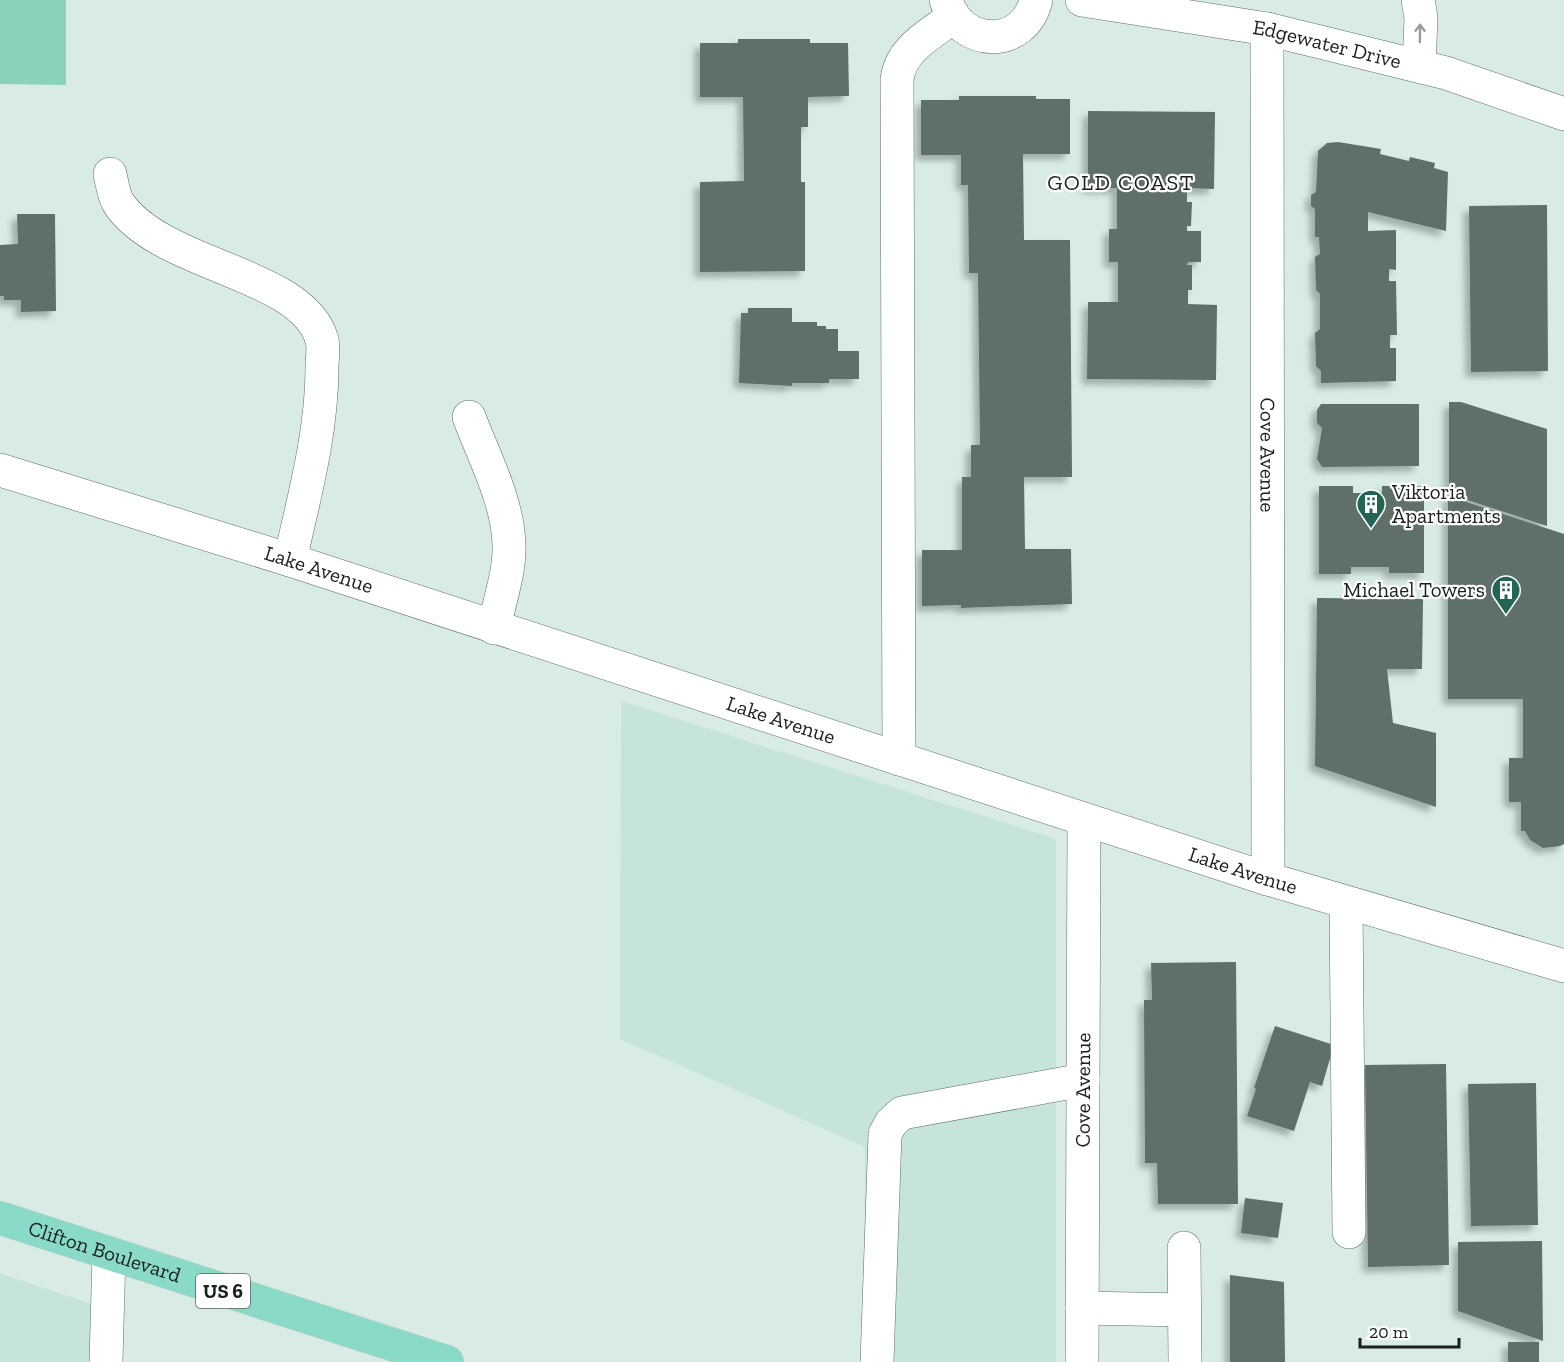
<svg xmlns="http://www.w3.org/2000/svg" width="1564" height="1362" font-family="'Zilla Slab',serif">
	<defs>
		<filter id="shadow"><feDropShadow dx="-5.5" dy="5.5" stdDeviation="3" flood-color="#0004"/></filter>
	</defs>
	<rect width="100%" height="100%" fill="#d8ece5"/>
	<!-- built -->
	<path fill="#c7e4da" d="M621,701L1056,839V1362H864L865,1147L620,1039Z
		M0,1273L123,1314V1362H0Z"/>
	<!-- green -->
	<path fill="#8bd2bd" d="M0,0H66V85L0,84Z"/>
	<!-- building -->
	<path fill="#5e6f69" filter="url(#shadow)" d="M738,39H810V43H848L849,96L808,97V127H801V182H805V271L700,272V182L744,181L743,97H700V43H738Z
		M959,96H1036V99H1070V154H1023L1024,240H1070L1072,477H1024L1025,549H1071L1072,604L961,608V605L922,606V550H962V477H971V445H980L978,273H969L968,185H961V155H921V100H959Z
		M1088,111L1215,112L1214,189L1187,188V202H1192L1191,226H1187V231H1201V262H1188L1187,265H1192V290H1188V304L1217,305L1216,380L1087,379L1088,302H1118V262H1109V229H1117V188H1088Z
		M1338,142L1381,149L1380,154L1409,161L1410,157L1435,163L1434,168L1448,172L1446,231L1368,212V231L1396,230V270L1389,269V281H1396L1397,335H1390V348H1396V381L1321,383V371L1316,366L1315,333L1320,329V294L1316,290L1315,257L1320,254L1319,237H1315V209L1311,206V195L1316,192L1318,151L1327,143Z
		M1547,205L1548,371L1471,372L1469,206Z
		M17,214H55L56,311L21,312V300H4V296H0V245L18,244Z
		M748,308H792V322H817V326H826V329H838V351H859V379H829V383H792V386L739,383L741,313H748Z
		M1449,402H1461L1547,429V526L1449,494Z
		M1321,404H1419V466L1322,467L1317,459L1322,428L1317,423V410Z
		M1319,486H1353V493H1382V486H1424V573H1389V567H1351V574H1319Z
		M1448,496L1564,534V844L1560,846L1543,848L1530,840L1525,831H1521V802H1509V758H1523V699H1448Z
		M1317,598L1423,599L1422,669H1387L1393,723L1436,733V807L1315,766Z
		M1236,962L1238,1204H1158L1157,1163H1145L1144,1000H1152L1151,963Z
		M1275,1026L1334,1045L1322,1086L1310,1082L1294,1131L1247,1116L1256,1089L1254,1088Z
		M1446,1064L1449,1265L1368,1267L1365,1065Z
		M1536,1083L1538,1225L1471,1226L1468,1084Z
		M1245,1198L1283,1203L1278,1238L1241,1233Z
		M1542,1241L1543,1341L1458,1311V1242Z
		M1230,1275L1284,1282L1285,1362H1230Z
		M1508,1342H1539V1362H1508Z"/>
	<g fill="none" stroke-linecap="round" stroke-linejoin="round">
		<!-- minor casing -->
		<g stroke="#5c6e68" stroke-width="34">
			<g id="minor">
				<path d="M946,0C960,48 1024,50 1036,0"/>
				<path id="s1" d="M1082,0L1267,29L1316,41L1446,73L1564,114"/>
				<path d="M1418,0L1421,18L1419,66"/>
				<path id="s2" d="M1267,29L1268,879"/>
				<path d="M110,174C112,183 114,197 119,204C162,267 303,272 322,340C324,348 322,359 322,368C322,432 304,498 290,560"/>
				<path d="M469,417C484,457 508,501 509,545C510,572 499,602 494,628"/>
				<path id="s3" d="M0,470L290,560L1268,879L1564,966"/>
				<path d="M899,759L897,79C901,48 930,35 953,17"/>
				<path d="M1346,903L1349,1232"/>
				<path d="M1184,1248L1185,1362"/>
				<path d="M1082,1308L1184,1310"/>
				<path d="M106,1362L109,1254"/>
				<path d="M877,1362L885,1134L891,1123L902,1113L1083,1080"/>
				<path id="s4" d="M1082,1362L1084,820"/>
			</g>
		</g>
		<!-- major casing -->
		<g stroke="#c8c9c9" stroke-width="34">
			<g id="major">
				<path id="s5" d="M0,1218L447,1362"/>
			</g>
		</g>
		<!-- minor -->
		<use href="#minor" stroke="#fff" stroke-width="33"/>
		<!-- major -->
		<use href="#major" stroke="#89dac8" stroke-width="33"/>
	</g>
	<!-- one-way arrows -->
	<defs><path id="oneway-shaft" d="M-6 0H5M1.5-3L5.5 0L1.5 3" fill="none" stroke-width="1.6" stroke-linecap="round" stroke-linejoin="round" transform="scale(1.5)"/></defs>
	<use stroke="#989b9a" href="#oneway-shaft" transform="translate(1420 33) rotate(-89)"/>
	<!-- icons -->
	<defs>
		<g id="building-pin" transform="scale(1.5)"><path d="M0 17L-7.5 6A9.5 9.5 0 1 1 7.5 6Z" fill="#236555" stroke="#fff"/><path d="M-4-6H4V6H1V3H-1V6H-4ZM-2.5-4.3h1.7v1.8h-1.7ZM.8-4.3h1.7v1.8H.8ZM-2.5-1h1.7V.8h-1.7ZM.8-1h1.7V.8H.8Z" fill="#fff"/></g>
	</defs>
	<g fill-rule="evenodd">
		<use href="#building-pin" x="1371" y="504"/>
		<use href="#building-pin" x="1506" y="590"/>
	</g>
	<g text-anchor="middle" stroke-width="4.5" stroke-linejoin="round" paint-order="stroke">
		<!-- shield labels -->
		<rect fill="#fff" stroke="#5e6362" stroke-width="1.5" x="196" y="1274" width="54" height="34" rx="4.5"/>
		<g font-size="20" font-weight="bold" fill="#19201e">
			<text x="223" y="1298">US 6</text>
		</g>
		<!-- street labels -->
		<g font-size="21" fill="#19201e" stroke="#fff">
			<text dy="7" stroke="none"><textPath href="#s1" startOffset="249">Edgewater Drive</textPath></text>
			<text dy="7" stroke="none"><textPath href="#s2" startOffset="426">Cove Avenue</textPath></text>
			<text dy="7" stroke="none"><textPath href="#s3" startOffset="334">Lake Avenue</textPath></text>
			<text dy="7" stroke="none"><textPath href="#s3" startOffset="820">Lake Avenue</textPath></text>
			<text dy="7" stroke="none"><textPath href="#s3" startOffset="1306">Lake Avenue</textPath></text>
			<text dy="7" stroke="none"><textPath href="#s4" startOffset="272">Cove Avenue</textPath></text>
			<text dy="7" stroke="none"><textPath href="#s5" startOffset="110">Clifton Boulevard</textPath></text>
		</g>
		<!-- poi labels -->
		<g font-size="21" fill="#19201e" stroke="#fff" text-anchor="start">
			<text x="1392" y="499">Viktoria<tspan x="1392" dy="24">Apartments</tspan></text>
			<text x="1485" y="597" text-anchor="end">Michael Towers</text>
		</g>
		<!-- neighbourhood labels -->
		<g font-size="22" letter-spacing="1.5" fill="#19201e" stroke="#fff">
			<text x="1121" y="190">GOLD COAST</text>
		</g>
	</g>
	<!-- scale -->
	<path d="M1360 1338v9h99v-9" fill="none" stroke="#19201e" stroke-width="3"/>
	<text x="1369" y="1338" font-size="18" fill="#19201e" stroke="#ffffff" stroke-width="4.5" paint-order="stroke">20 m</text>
</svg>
